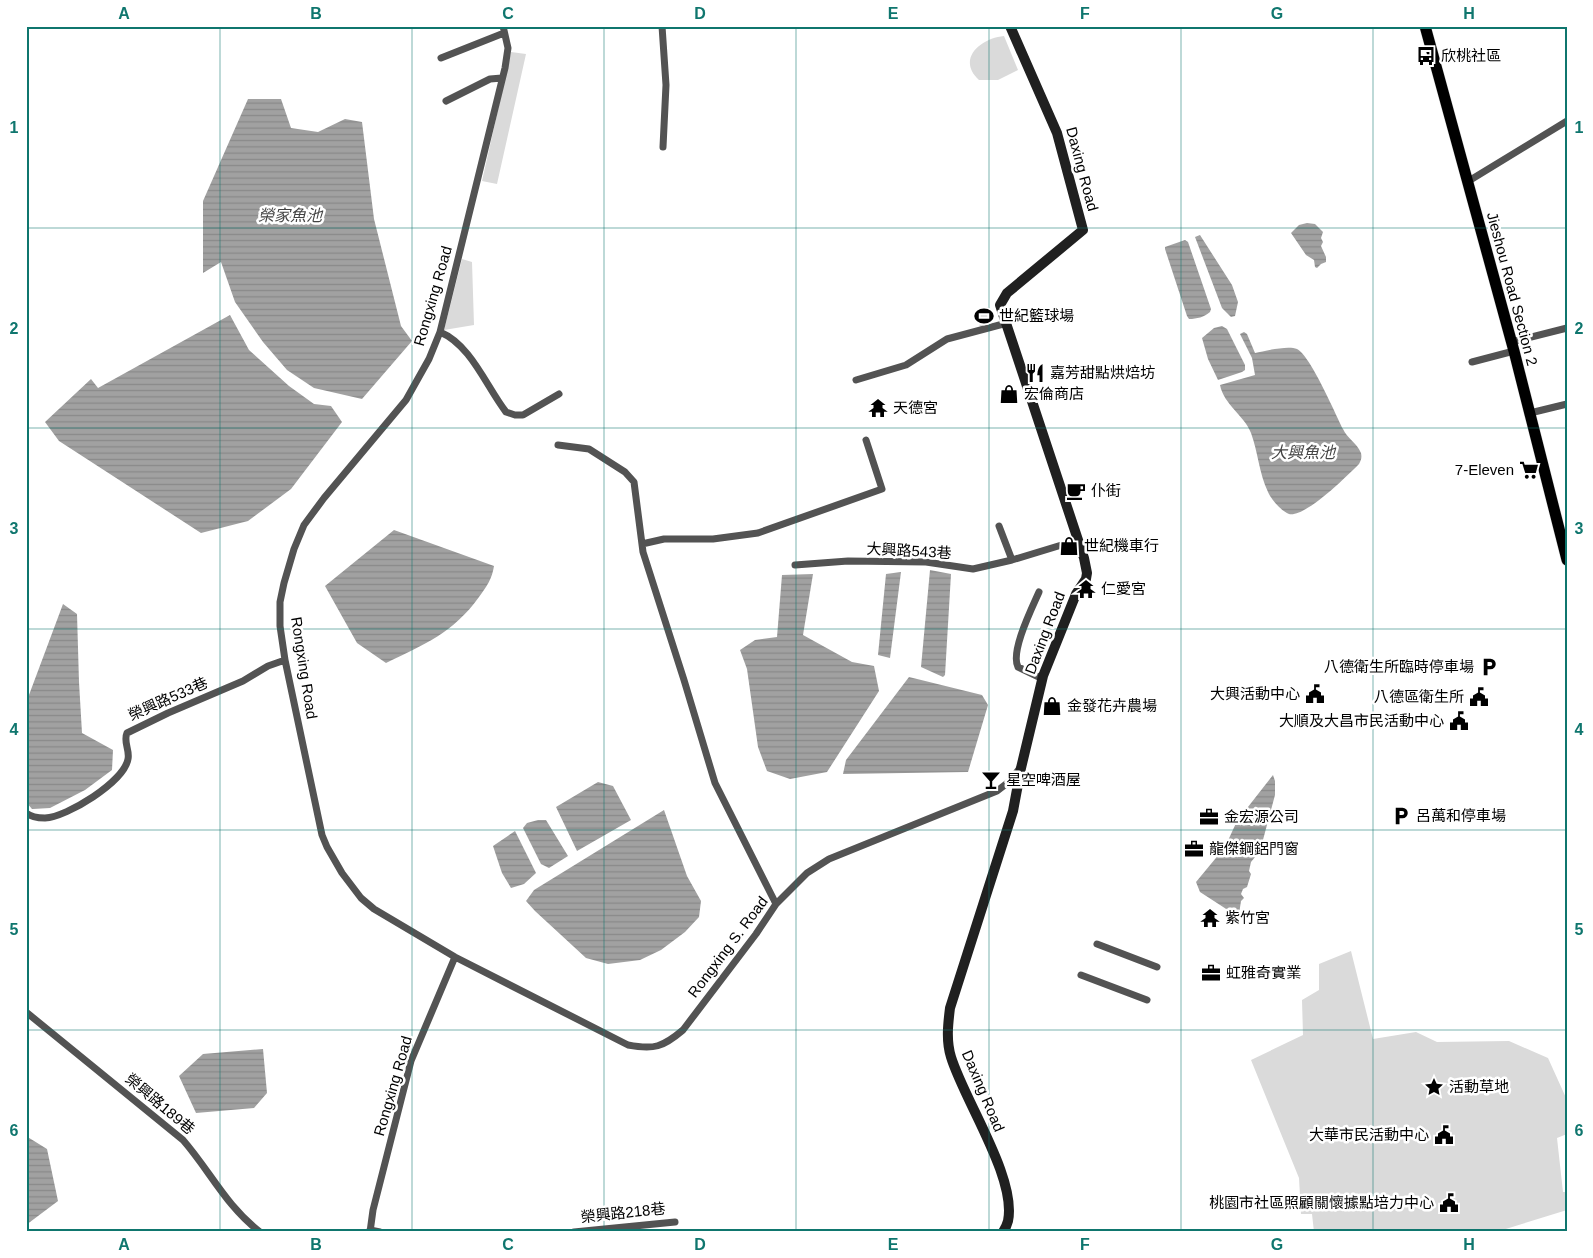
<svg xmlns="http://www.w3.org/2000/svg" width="1593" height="1258" font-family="Arial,'Noto Sans TC',sans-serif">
	<defs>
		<pattern id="water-rules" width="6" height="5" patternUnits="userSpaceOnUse" patternTransform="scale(1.25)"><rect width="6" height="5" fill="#a1a1a1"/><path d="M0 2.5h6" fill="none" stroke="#898989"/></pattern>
	</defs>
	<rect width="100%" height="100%" fill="#fff"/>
	<!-- park -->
	<path fill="#dadada" d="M1004,36L1018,70L998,80H979C956,59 981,38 1004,36Z
		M511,52L526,54L497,184L482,181Z
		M462,259L472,262L474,325L444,330Z
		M989,307L993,321L992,323L980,327L975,311Z
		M1351,951L1373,1039L1416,1032L1437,1042L1509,1041L1548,1058L1567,1100V1134L1557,1138L1563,1192H1567V1210L1496,1232H1314L1312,1214H1301L1299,1178L1251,1060L1303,1035L1302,1000L1319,990V964Z"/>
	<!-- water -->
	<path fill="url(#water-rules)" d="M248,99H281L291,128L318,132L345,119L362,122L374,219L401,326L412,341L362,399L314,388L287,370L263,342L235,302L221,262L203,273V201Z
		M1307,223L1315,224L1323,232L1321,238L1323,242L1321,246L1326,257V262L1321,264L1317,268L1315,267L1314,260L1306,255L1291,233L1299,225Z
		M1200,235L1232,285L1238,302L1235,316L1231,317L1222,308L1195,237Z
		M1185,240L1188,242L1211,309L1210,312C1204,317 1197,319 1189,319L1187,316L1165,249V247Z
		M230,315L249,350L289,386L314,404L331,406L342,422L291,489L248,521L201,533L59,441L45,422L91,379L98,388Z
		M1222,326L1227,329L1245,365V370L1242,372L1218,380L1208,359L1202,338L1214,328Z
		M1244,332L1247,334L1255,353C1265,351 1288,345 1297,349C1310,355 1335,413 1343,429C1347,438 1357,443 1361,453C1362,458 1361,460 1359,464C1347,476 1305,518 1289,514C1281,511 1271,499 1268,492C1259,473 1258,452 1251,433C1244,415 1224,405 1220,385L1255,375L1252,358L1240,334Z
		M394,530L494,566C492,579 487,586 479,597C453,633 425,644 386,663L357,643L325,586Z
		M930,570L951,574L945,675L943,677L921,667Z
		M901,572L890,658L878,655L886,574Z
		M813,574L803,635L852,662L874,666L879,691L827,772L790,779L767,771L758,747L747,669L740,650L755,640L777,637L782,575Z
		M63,604L77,614L79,682L82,733L113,750L112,770L85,790L50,808L32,809L26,802V703Z
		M909,677L982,695L988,705L968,772L843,774L846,760Z
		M1273,775L1275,781V795L1260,851L1251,862L1249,871L1251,874L1247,887L1243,889L1241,894L1244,898L1241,901L1239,914L1237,916L1200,892L1196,882L1225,847L1237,821Z
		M598,782L613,786L631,820L577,851L556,807Z
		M664,810L687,876L701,901L699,917L685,932L661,950L640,960L608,964L586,958L535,911L526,901L534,890Z
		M538,820H546L568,856L549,868L541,864L523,828L527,823Z
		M515,831L536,873L524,884L511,888L502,873L493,846Z
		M263,1049L267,1093L254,1108L196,1113L179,1076L203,1054Z
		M26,1136L47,1149L58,1201L26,1225Z"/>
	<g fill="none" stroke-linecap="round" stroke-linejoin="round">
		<!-- primary casing -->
		<g stroke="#dbdbdb" stroke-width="12">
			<path id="primary" d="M1425,26L1514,351L1567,560"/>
		</g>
		<!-- street -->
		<path stroke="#535353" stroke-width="7" d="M503,26L508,48L505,68L440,332L429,359L406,400L324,498L304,525L294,549L284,583L280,602V626L285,660L322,835L327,847L342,873L361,898L374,909L455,957L628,1045C654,1050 663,1047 683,1030L756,934L776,904L807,873L829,859L997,791L1010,781L1020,768
			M662,26L666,85L663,147
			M441,58L504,33
			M446,101L490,79L502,78
			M1467,182L1567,121
			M440,332C471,345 486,386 506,412L515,415H523L559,394
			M1512,342L1567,328
			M1472,362L1514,351
			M856,380L906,365L947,339L1007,323
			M1530,413L1567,404
			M558,445L589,449L625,472L634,482L643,552L684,680L715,783L776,904
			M999,526L1012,560
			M642,544L664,539H713L758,533L882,489L866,440
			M795,565L848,561L926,562L973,569L1012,560L1078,540
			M1039,592C1032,608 1010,652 1018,667L1043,679
			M26,813C31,817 38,818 45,818C67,817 124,782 128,759C130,750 123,742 127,733L168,713L243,681L268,666L285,660
			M1097,944L1157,967
			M1081,975L1147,1000
			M26,1012L183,1140C210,1171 226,1206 260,1232
			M370,1230L380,1232
			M370,1232L373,1210L411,1061L455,957
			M574,1232L675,1222"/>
		<!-- secondary -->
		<path stroke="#202020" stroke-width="10" d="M1003,1232C1005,1229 1007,1225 1008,1221C1017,1178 964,1100 951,1057C946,1041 948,1024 950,1008L1013,811L1021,768L1043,676L1076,594L1086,579L1087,573L1084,558L1000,305L1007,293L1083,230L1057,133L1010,26"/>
		<!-- primary -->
		<use href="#primary" stroke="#000" stroke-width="11"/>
	</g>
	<!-- grid -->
	<path fill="none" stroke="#0f766e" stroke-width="1" stroke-opacity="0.55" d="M220,26V1232M412,26V1232M604,26V1232M796,26V1232M989,26V1232M1181,26V1232M1373,26V1232M26,228H1567M26,428H1567M26,629H1567M26,830H1567M26,1030H1567"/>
	<!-- icons -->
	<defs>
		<g id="bus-bare" transform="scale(1.5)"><path d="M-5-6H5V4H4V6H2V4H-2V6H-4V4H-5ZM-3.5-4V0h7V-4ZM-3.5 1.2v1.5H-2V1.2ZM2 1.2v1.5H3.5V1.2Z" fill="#000" stroke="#fff" stroke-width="2.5" paint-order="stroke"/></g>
		<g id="stadium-bare" transform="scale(1.5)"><path d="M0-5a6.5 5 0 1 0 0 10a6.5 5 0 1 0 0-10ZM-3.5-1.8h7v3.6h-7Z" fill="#000" stroke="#fff" stroke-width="2.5" paint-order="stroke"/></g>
		<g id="restaurant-bare" transform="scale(1.5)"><path d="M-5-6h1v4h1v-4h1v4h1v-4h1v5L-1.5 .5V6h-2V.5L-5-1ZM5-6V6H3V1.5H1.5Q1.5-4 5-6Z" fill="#000" stroke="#fff" stroke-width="2.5" paint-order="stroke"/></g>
		<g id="shop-bare" transform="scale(1.5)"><path d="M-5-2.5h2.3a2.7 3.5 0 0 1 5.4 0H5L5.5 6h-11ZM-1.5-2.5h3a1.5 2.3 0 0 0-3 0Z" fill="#000" stroke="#fff" stroke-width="2.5" paint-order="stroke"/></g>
		<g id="temple-bare" transform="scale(1.5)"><path d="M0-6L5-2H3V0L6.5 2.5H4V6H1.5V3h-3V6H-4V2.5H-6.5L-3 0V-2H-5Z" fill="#000" stroke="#fff" stroke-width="2.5" paint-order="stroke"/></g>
		<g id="supermarket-bare" transform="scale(1.5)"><path d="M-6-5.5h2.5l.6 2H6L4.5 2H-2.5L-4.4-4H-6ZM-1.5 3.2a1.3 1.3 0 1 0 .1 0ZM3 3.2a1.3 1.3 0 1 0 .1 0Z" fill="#000" stroke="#fff" stroke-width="2.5" paint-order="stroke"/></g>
		<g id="cafe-bare" transform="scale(1.5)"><path d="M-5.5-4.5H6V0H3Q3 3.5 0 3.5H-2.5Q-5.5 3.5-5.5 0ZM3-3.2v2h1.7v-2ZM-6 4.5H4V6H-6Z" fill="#000" stroke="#fff" stroke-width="2.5" paint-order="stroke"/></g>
		<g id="parking-bare" transform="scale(1.5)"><path d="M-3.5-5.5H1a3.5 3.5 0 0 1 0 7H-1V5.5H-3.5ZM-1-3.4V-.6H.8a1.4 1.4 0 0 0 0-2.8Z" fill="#000" stroke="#fff" stroke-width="2.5" paint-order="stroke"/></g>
		<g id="civic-bare" transform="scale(1.5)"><path d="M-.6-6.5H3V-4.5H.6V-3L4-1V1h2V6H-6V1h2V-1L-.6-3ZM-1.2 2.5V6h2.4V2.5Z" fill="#000" stroke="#fff" stroke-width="2.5" paint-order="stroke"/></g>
		<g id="bar-bare" transform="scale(1.5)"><path d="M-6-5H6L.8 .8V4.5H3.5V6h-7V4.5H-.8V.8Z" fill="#000" stroke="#fff" stroke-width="2.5" paint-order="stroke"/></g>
		<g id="office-bare" transform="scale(1.5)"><path d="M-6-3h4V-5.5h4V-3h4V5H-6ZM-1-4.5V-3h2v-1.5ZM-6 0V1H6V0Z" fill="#000" stroke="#fff" stroke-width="2.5" paint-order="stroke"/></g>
		<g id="sight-bare" transform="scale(1.5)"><path d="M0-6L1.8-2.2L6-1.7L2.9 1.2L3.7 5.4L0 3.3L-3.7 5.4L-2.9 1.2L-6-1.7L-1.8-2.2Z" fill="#000" stroke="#fff" stroke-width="2.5" paint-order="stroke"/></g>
	</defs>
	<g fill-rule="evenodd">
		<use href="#bus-bare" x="1426" y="56"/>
		<use href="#stadium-bare" x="984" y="316"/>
		<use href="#restaurant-bare" x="1035" y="373"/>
		<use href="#shop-bare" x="1009" y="394"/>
		<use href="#temple-bare" x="878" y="408"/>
		<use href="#supermarket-bare" x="1529" y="470"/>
		<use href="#cafe-bare" x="1076" y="491"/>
		<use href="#shop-bare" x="1069" y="546"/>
		<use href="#temple-bare" x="1086" y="589"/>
		<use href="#parking-bare" x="1489" y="667"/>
		<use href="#civic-bare" x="1315" y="694"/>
		<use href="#civic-bare" x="1479" y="697"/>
		<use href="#shop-bare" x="1052" y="706"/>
		<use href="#civic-bare" x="1459" y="721"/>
		<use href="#bar-bare" x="991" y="780"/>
		<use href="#parking-bare" x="1401" y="816"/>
		<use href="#office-bare" x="1209" y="817"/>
		<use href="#office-bare" x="1194" y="849"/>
		<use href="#temple-bare" x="1210" y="918"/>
		<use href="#office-bare" x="1211" y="973"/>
		<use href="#sight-bare" x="1434" y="1087"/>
		<use href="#civic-bare" x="1444" y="1135"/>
		<use href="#civic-bare" x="1449" y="1203"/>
	</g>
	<g text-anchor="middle" stroke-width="5" stroke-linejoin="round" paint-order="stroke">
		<!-- poi labels -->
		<g font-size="15" fill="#000" stroke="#fff" text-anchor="start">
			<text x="1441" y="61">欣桃社區</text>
			<text x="999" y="321">世紀籃球場</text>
			<text x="1050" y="378">嘉芳甜點烘焙坊</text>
			<text x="1024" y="399">宏倫商店</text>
			<text x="893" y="413">天德宮</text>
			<text x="1514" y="475" text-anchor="end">7-Eleven</text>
			<text x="1091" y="496">仆街</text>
			<text x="1084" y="551">世紀機車行</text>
			<text x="1101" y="594">仁愛宮</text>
			<text x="1474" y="672" text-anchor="end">八德衛生所臨時停車場</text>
			<text x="1300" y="699" text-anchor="end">大興活動中心</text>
			<text x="1464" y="702" text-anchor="end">八德區衛生所</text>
			<text x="1067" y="711">金發花卉農場</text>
			<text x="1444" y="726" text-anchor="end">大順及大昌市民活動中心</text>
			<text x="1006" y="785">星空啤酒屋</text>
			<text x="1416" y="821">呂萬和停車場</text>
			<text x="1224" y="822">金宏源公司</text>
			<text x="1209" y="854">龍傑鋼鋁門窗</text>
			<text x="1225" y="923">紫竹宮</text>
			<text x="1226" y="978">虹雅奇實業</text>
			<text x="1449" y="1092">活動草地</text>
			<text x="1429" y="1140" text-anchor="end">大華市民活動中心</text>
			<text x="1434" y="1208" text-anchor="end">桃園市社區照顧關懷據點培力中心</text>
		</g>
		<!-- street labels -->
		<g font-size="15" fill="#000" stroke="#fff">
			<text transform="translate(1082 169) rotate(75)" y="5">Daxing Road</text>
			<text transform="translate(1512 289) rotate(75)" y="5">Jieshou Road Section 2</text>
			<text transform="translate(433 296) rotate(-74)" y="5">Rongxing Road</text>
			<text transform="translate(909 551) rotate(3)" y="5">大興路543巷</text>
			<text transform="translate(1045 633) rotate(-69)" y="5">Daxing Road</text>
			<text transform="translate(304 668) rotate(81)" y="5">Rongxing Road</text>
			<text transform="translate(168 699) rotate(-24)" y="5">榮興路533巷</text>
			<text transform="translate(728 947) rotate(-53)" y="5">Rongxing S. Road</text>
			<text transform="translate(393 1086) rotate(-74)" y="5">Rongxing Road</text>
			<text transform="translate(983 1091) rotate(67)" y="5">Daxing Road</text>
			<text transform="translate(160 1104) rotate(40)" y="5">榮興路189巷</text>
			<text transform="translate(623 1213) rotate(-6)" y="5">榮興路218巷</text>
		</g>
		<!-- water labels -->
		<g font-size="16" font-style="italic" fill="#424242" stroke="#fff">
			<text x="290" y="221">榮家魚池</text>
			<text x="1303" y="458">大興魚池</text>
		</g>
	</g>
	<!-- border -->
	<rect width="1593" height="1258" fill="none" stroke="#ffffff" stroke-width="55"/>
	<rect x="28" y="28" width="1538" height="1202" fill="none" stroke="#0f766e" stroke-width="2"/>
	<g font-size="16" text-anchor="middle" font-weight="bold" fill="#0f766e">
		<text x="124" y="19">A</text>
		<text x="316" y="19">B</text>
		<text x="508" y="19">C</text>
		<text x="700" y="19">D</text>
		<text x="893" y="19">E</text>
		<text x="1085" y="19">F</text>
		<text x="1277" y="19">G</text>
		<text x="1469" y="19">H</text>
		<text x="14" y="133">1</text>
		<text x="1579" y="133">1</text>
		<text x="14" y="334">2</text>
		<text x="1579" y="334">2</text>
		<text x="14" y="534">3</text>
		<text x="1579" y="534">3</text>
		<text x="14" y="735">4</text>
		<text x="1579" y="735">4</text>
		<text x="14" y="935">5</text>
		<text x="1579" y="935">5</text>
		<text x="14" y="1136">6</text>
		<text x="1579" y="1136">6</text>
		<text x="124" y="1250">A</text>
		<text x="316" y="1250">B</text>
		<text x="508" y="1250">C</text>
		<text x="700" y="1250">D</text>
		<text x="893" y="1250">E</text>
		<text x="1085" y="1250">F</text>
		<text x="1277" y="1250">G</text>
		<text x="1469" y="1250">H</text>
	</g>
</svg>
